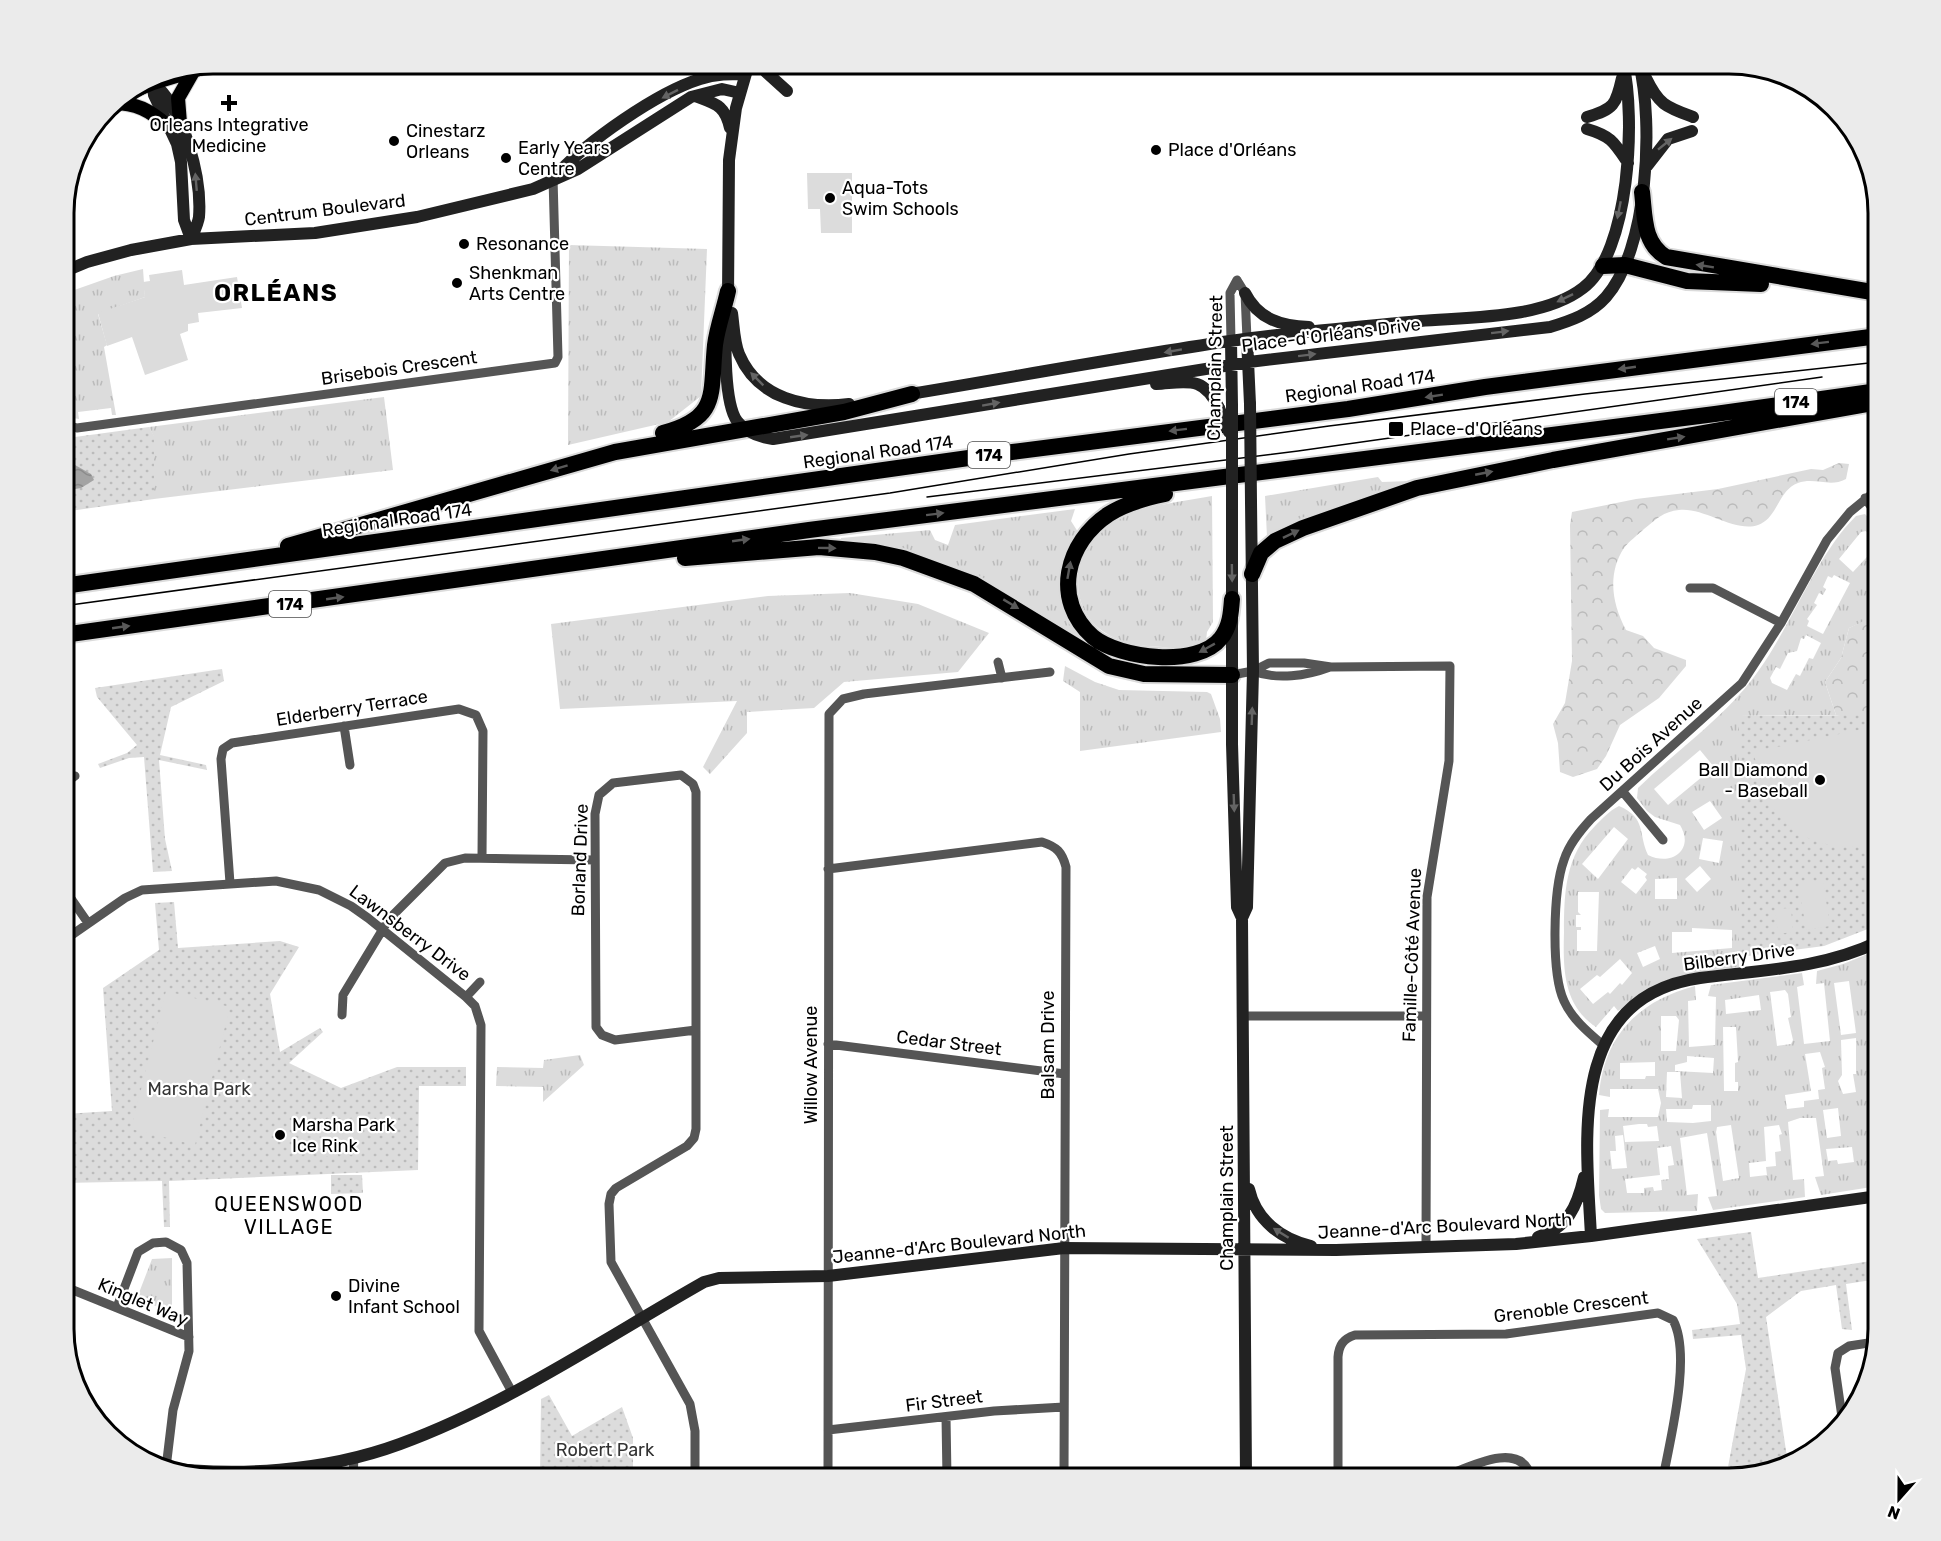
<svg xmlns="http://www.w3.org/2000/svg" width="1941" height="1541" font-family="Rubik,sans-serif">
	<defs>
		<pattern id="grass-tufts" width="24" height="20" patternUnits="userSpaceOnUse" patternTransform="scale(1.5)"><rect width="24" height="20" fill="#dcdcdc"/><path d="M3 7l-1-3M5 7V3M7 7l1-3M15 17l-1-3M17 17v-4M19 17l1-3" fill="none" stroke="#bbb"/></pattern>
		<pattern id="forest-crowns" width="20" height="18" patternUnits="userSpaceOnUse" patternTransform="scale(1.5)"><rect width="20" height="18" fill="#dcdcdc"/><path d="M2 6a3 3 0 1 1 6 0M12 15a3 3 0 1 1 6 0" fill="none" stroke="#bbb"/></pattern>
		<pattern id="park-dots" width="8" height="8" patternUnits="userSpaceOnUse" patternTransform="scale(1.5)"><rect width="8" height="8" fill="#dcdcdc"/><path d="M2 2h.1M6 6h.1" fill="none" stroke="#bbb" stroke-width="1.8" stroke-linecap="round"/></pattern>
		<pattern id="water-waves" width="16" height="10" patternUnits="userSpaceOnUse" patternTransform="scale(1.5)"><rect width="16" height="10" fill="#a3a3a3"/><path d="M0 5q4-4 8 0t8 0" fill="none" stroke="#8b8b8b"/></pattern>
	</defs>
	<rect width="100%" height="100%" fill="#fff"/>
	<!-- grass -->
	<path fill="url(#grass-tufts)" fill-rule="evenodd" d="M569,245L707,249L701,396L668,422L568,445Z
		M143,269L145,297L98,314L107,345L104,347L116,415H112L111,408L78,412L79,419L73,418L63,409V294L114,276Z
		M384,397L393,470L154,499V437L149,427Z
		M1378,477L1382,482L1411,481L1412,484L1267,537L1265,496Z
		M1212,496L1213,622L1207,632L1206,641C1196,648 1182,647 1171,647C1149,647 1123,645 1104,632C1063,605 1074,544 1114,521C1143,505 1180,502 1212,496Z
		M1075,509L1071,521L1078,532C1046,585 1057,631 1115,657L1114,660C1054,623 995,579 928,557C900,548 870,546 841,542V538L930,530L935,540L948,545L955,525Z
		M1865,514L1878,528V543L1866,531L1861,532L1839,559L1853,572L1878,545V580L1871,587L1878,593V623L1868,620L1849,628L1841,658L1825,682L1836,715L1739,716V967C1685,974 1662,978 1618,1011L1614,1006L1596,1027C1563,1005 1563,969 1564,932C1564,893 1565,856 1595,826C1603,818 1609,811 1619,806C1647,818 1638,834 1648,855C1672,867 1695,849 1680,825L1655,817L1647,811L1637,798L1638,788C1678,749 1727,716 1759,670C1792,624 1817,554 1856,516ZM1834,575L1850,583L1823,634L1807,626L1809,621L1807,619L1817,605L1814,603L1819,593L1823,595L1826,589L1823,587L1828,576L1832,578ZM1806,635L1821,643L1813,659L1809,658L1800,676L1796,674L1787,690L1772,683L1770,678L1776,667L1780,669L1788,653L1797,651L1801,638L1804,639ZM1700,750L1714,767L1668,805L1654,789ZM1710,801L1722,818L1704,830L1692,812ZM1614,827L1628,839L1598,879L1582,864ZM1703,838L1723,841L1719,863L1699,859ZM1700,866L1711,879L1697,892L1685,879ZM1638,867L1647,874L1645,877L1647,880L1636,894L1621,882L1632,868L1635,870ZM1677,878V899H1655V879ZM1578,892H1599L1597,951H1577V930H1581V927H1576V915H1581L1578,912ZM1692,928L1732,930V948L1672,953V932H1692ZM1655,946L1660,959L1643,967L1637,953ZM1620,959L1632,973L1622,985L1620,983L1610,994L1608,992L1593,1004L1580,989L1597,975L1600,977Z
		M850,593L918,604L989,633L958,672L844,682L814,708L747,712V733L710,774L703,767L737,701L560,709L551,624L768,596Z
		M1065,666L1095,682L1119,690L1207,692L1211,694L1220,719L1221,732L1080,751V692L1063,681Z
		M1878,950V1105L1872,1106L1878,1158V1186L1821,1195L1815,1177L1824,1176L1816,1118H1800L1788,1122L1793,1180L1804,1179L1805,1197L1713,1210L1708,1197L1717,1196L1707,1133L1680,1138L1687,1195L1698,1194L1697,1211L1605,1213L1601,1209L1599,1195L1600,1110L1609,1109L1608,1117H1658L1661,1103L1658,1089H1610V1097L1599,1095C1604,1036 1638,1001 1695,986L1696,1000L1688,1001L1689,1047L1715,1045L1716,997L1708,996L1711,985L1802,973L1804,985L1797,987L1804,1044L1830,1041L1824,983L1816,984L1817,971L1843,964ZM1849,981L1856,1033L1841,1035L1834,983ZM1785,990L1788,994L1791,1017L1788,1018L1793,1040L1791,1044L1777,1046L1770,992ZM1759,995L1761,1010L1726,1014L1725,1000ZM1661,1016H1676L1679,1020L1676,1051H1661ZM1723,1027H1736L1738,1062L1735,1063V1082H1738V1091H1724ZM1856,1038V1074H1853L1856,1092L1843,1094L1838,1081L1842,1075L1841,1040ZM1820,1052L1825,1067L1822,1068L1825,1089L1818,1090L1819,1099L1804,1101V1107L1787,1109L1785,1095L1811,1091L1805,1054ZM1687,1056L1714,1058L1713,1073L1675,1071V1065L1687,1062ZM1655,1062V1076H1646L1645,1079H1620V1063ZM1667,1072H1680L1682,1098L1666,1097ZM1693,1105H1711V1121L1693,1123L1667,1122L1666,1109H1692ZM1838,1108L1841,1136L1827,1138L1823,1110ZM1639,1124H1647L1648,1127L1657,1126L1659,1141L1625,1142L1623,1126ZM1731,1125L1739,1178L1723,1181L1716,1132L1717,1127ZM1779,1125L1782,1134L1779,1135L1781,1151L1775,1152L1776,1166L1766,1167L1767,1175L1750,1177L1749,1163L1766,1161L1764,1127ZM1623,1135L1627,1168L1612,1169L1610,1151H1616L1615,1136ZM1671,1146L1674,1165L1668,1166L1669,1179L1661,1180L1662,1190L1654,1191L1653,1187L1644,1188V1193H1627L1625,1179L1660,1175L1657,1148ZM1852,1147L1854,1162L1838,1164L1837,1160L1828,1161L1826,1149Z
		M580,1055L584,1065L543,1102V1087L496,1086L497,1067L543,1068L544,1060Z
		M172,1258V1313L137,1298L152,1259Z"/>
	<!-- forest -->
	<path fill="url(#forest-crowns)" d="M1839,463L1849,464L1846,479C1830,488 1815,477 1798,483C1778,490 1778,518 1758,525C1735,533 1704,507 1679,510C1664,511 1655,520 1644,529C1638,535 1629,541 1624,548C1607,574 1612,604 1626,630L1643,636L1654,648L1686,660V666L1659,698L1620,725L1606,756L1597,769L1573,777L1560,772L1558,743L1553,724L1565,703L1572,661L1570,525L1572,512L1636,499L1718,489L1811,469L1823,470Z
		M1868,619L1878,623V725L1836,715L1825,682L1841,658L1849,628Z"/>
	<!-- park -->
	<path fill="url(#park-dots)" d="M149,427L154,436V499L63,512V433L75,437Z
		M222,669L224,681L171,707L160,755L206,765L207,770L159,760L165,839L172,871L153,872L144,757L129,758L100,768L98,764L127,753L137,745L97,697L95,688Z
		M1878,715V925L1824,946L1739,957V716Z
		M174,902L178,948L280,941L299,947L270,994L280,1052L320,1028L323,1032L289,1063L341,1088L397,1067H466V1086H419L418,1170L169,1181L170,1227H164L162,1181L63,1183L65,1114L112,1111L103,988L159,950L155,903Z
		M331,1175H362L363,1193L331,1194Z
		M1751,1232L1758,1278L1878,1260V1279L1846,1284L1852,1330L1842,1329L1836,1285L1801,1291L1766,1317L1788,1464L1726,1478L1746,1369L1741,1335L1693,1339L1692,1330L1740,1324L1737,1304L1697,1239Z
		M549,1395L572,1436L622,1407L633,1438V1478H540L541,1399Z"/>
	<!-- pitch -->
	<path fill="#dcdcdc" d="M807,173H852V233H821L820,209H808Z
		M182,270L184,285L237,277L242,308L198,313L199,322L188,324V331L180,334L188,360L145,375L132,337L107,346L98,313L145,297L143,282L150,281L149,275Z
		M1868,728L1878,769V843C1845,851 1807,846 1783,820C1766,801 1760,775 1753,752Z
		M1823,881L1830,926L1806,930L1799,884Z
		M1791,908L1793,932L1778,934L1775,909Z
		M166,991L230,1007L195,1145L131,1129Z
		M359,1118L361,1155H344L342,1119Z
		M337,1119L338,1156H321L320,1120Z"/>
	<!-- water -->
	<path fill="url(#water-waves)" d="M75,465L91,474L94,480L81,488L64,491L63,466Z"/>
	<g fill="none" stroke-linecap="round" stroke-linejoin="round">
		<!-- primary casing -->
		<g stroke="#dbdbdb" stroke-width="16">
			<path id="primary" d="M119,97L153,83L219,63
				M112,103C137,103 149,110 168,126
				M180,123L178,98L194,70"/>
		</g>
		<!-- highway casing -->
		<g stroke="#dbdbdb" stroke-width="20">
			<path id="highway" d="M1642,192C1645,217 1643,243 1666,257L1878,293
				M1603,266L1625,265L1687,281L1761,284
				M663,433C720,418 710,394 715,345C717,328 724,309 728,291
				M1165,494C1146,498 1126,503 1109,514C1066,542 1051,600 1093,637C1120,659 1198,668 1221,638C1230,627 1231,613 1232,599
				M288,546L615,452L844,412L912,394
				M685,558L819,547L875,552L903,558L974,584L1109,666L1144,674L1232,675
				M1252,574L1261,553L1275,541L1303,528L1417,488L1553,460L1878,402
				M63,586L1004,453L1348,409L1485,387L1878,336
				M63,635L809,530L1715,414L1878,391"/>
		</g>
		<!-- street -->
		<path stroke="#555" stroke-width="9" d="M1237,280L1245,293L1247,339
			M1231,341L1230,293L1237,280
			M63,424L77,428L555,363L558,357L553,178
			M1865,498L1878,516
			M1690,588H1713L1781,623
			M998,662L1002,678
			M1253,671C1277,680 1306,676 1330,667
			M1232,675L1253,671L1269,663H1304L1331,667L1450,666L1449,761L1427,897L1426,1247
			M344,726L350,765
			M63,785L75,776
			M1623,792L1663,840
			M828,869L1042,842C1057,847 1062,852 1066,867L1064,1478
			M230,883L221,759L223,749L232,743L459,709L476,715L483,731L482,858
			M63,887L88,923
			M63,941L125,898L142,890L276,881L319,890L351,906L368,918L466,997L475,1006L481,1025L479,1331L512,1392
			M466,997L480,982
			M342,1015L343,995L389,919L445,863L465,858L595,860
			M1244,1016H1426
			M828,1044L1065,1074
			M1603,1045C1589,1033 1572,1019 1564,1001C1551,973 1553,890 1564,860C1569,844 1580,831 1591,819L1742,683L1781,623L1827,540L1850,512L1878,489
			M63,1286L189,1337
			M117,1307L138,1252L153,1243L166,1242L181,1250L187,1263L189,1351L173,1410L166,1468
			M946,1417L947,1478
			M1843,1424L1835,1368L1838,1353L1849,1346L1875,1342
			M828,1430L994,1411L1064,1407
			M353,1478L354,1457
			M695,1478V1431L690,1404L611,1262L609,1204L611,1194L616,1188L687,1146L694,1138L696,1129V792L693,784L681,775L613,783L599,795L595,814L596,1027L602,1035L615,1040L696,1030
			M828,1478L829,714L843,699L864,694L1050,672
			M1338,1478V1357C1339,1345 1343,1339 1355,1335L1506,1334L1658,1313L1673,1320C1692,1355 1670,1440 1663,1478
			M1441,1478C1465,1469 1522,1437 1531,1478"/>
		<!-- secondary -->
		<path stroke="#222" stroke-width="12" d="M761,63L766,72L787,91
			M1646,78C1659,105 1666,107 1693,117
			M152,79L154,95L177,144L181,162L184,220L191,239
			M153,83C184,108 202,178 199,217C198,224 194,232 191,239
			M695,96C716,104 725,105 730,128
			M1587,117C1614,109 1616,105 1622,78
			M1587,129C1611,136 1614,142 1628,163
			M1647,166L1668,139L1692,131
			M556,175C588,141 656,93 700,79C716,74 730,74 746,74
			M63,272L87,262L131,250L191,239L315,233L417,217L533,189L578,169L691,97L722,89L740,93
			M1245,293C1258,319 1281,326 1309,327
			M728,298L729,160L736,108L749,63
			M732,313C734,327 734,342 739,354C758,399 806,409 849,404
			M726,319C725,341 724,403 737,421C746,433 759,437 773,439L1249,362L1550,327C1570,321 1591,314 1606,297C1648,249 1654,124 1639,63
			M1247,339L1250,404
			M1231,341L1232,406
			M1156,384C1188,382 1203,375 1219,408
			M904,395C1013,377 1121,357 1230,341C1293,332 1357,327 1420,321C1469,317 1543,319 1583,288C1630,253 1636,117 1623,63
			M1232,504V744L1237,907L1242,918L1246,1478
			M1242,918L1247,907L1253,671L1251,502
			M1249,1189C1256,1220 1281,1239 1311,1246
			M1591,1236C1586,1138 1567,997 1700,978C1761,970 1821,969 1878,942
			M1538,1237C1568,1227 1577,1207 1584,1177
			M157,1467C236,1477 324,1472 400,1444C507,1405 605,1338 704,1282L719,1278L828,1276L1064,1248L1336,1250L1516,1244L1591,1236L1878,1196"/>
		<!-- primary -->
		<use href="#primary" stroke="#000" stroke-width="14"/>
		<!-- highway -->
		<use href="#highway" stroke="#000" stroke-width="16"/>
		<!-- tram -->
		<path stroke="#000" stroke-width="1.5" d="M927,497L1298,451L1822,377
			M63,606L890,493L1129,454L1329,426L1585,394L1878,362"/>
		<!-- secondary-bridge -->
		<path stroke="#222" stroke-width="12" d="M1250,404L1251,502
			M1219,408L1229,432
			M1232,504V406"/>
	</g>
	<!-- one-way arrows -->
	<defs><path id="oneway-solid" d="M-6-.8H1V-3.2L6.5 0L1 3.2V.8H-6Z" transform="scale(1.5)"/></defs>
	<g fill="#646464">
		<use href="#oneway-solid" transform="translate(670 94) rotate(153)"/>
		<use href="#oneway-solid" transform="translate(1665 144) rotate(-39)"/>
		<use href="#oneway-solid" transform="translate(196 182) rotate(-95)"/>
		<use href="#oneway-solid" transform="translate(1619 210) rotate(101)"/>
		<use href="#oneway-solid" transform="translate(1565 298) rotate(154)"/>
		<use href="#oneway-solid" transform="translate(1500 332) rotate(-7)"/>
		<use href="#oneway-solid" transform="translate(1173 351) rotate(170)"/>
		<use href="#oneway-solid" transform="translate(1307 355) rotate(-7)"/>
		<use href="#oneway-solid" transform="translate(757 379) rotate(-135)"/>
		<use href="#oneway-solid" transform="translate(991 404) rotate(-10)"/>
		<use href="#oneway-solid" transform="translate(799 436) rotate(-8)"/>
		<use href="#oneway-solid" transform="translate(1232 573) rotate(89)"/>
		<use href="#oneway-solid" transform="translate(1252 716) rotate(-88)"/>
		<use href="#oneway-solid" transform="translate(1234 803) rotate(88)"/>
		<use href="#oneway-solid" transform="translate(1281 1233) rotate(-148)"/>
	</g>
	<g fill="#595959">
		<use href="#oneway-solid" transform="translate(1705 266) rotate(-171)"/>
		<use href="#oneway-solid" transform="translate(1820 343) rotate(173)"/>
		<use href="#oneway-solid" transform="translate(1627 368) rotate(172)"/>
		<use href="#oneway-solid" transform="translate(1434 396) rotate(171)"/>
		<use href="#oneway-solid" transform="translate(1178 430) rotate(173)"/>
		<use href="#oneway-solid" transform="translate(1676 438) rotate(-9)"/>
		<use href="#oneway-solid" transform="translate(559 468) rotate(163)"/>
		<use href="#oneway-solid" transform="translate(1484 473) rotate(-11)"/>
		<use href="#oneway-solid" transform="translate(935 514) rotate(-7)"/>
		<use href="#oneway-solid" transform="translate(1291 534) rotate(-26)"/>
		<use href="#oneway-solid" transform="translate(741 540) rotate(-8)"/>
		<use href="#oneway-solid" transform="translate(827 548) rotate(1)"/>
		<use href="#oneway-solid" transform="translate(1069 570) rotate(-80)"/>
		<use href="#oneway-solid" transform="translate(335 598) rotate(-8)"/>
		<use href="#oneway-solid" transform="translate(1011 604) rotate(31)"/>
		<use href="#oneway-solid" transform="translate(121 627) rotate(-8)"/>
		<use href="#oneway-solid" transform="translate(1207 648) rotate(151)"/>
	</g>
	<!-- markers -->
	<g fill="#000" stroke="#fff" stroke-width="2">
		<path d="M226 94h6v6h6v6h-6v6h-6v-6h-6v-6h6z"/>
		<circle cx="394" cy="141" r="6"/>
		<circle cx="1156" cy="150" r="6"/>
		<circle cx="506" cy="158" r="6"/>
		<circle cx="830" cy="198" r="6"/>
		<circle cx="464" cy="244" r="6"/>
		<circle cx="457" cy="283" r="6"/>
		<rect x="1388" y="421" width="16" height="16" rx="3"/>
		<circle cx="1820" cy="780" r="6"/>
		<circle cx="280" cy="1135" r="6"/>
		<circle cx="336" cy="1296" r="6"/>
	</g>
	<g text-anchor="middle" stroke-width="4.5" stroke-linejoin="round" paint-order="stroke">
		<!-- shield labels -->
		<g fill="#fff" stroke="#4c4c4c" stroke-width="1.5">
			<rect x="1775" y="389" width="42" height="26" rx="4.5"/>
			<rect x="968" y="442" width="42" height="26" rx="4.5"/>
			<rect x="269" y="591" width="42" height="26" rx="4.5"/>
		</g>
		<g font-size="16" font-weight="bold" fill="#000">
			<text x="1796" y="408">174</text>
			<text x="989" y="461">174</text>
			<text x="290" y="610">174</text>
		</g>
		<!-- poi labels -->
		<g font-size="18" fill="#000" stroke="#fff" text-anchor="start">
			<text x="229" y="131" text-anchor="middle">Orleans Integrative<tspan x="229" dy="21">Medicine</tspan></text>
			<text x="406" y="137">Cinestarz<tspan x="406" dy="21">Orleans</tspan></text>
			<text x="518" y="154">Early Years<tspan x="518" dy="21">Centre</tspan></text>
			<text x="1168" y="156">Place d'Orléans</text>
			<text x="842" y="194">Aqua-Tots<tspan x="842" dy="21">Swim Schools</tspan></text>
			<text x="476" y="250">Resonance</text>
			<text x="469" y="279">Shenkman<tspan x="469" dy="21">Arts Centre</tspan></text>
			<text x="1410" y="435">Place-d'Orléans</text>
			<text x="1808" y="776" text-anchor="end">Ball Diamond<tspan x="1808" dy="21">- Baseball</tspan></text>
			<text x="292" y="1131">Marsha Park<tspan x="292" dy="21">Ice Rink</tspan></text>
			<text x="348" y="1292">Divine<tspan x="348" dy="21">Infant School</tspan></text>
		</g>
		<!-- street labels -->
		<g font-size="18" fill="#000" stroke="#fff">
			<text transform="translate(325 210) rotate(-7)" y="6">Centrum Boulevard</text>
			<text transform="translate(1331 335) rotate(-7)" y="6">Place-d'Orléans Drive</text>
			<text transform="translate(399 368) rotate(-8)" y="6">Brisebois Crescent</text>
			<text transform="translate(1215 368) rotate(-89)" y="6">Champlain Street</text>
			<text transform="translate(1360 386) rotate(-8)" y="6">Regional Road 174</text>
			<text transform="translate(878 452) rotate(-8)" y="6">Regional Road 174</text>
			<text transform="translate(397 520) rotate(-8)" y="6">Regional Road 174</text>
			<text transform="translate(352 708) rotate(-9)" y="6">Elderberry Terrace</text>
			<text transform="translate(1651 744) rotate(-42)" y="6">Du Bois Avenue</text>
			<text transform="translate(580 860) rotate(-88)" y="6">Borland Drive</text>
			<text transform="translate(410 933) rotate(37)" y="6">Lawnsberry Drive</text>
			<text transform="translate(1412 955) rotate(-88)" y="6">Famille-Côté Avenue</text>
			<text transform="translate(1739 957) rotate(-8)" y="6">Bilberry Drive</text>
			<text transform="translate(949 1043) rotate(7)" y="6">Cedar Street</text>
			<text transform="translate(1048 1045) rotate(-90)" y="6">Balsam Drive</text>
			<text transform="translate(811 1065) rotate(-90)" y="6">Willow Avenue</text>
			<text transform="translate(1227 1198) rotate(-90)" y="6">Champlain Street</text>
			<text transform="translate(1445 1226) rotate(-3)" y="6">Jeanne-d'Arc Boulevard North</text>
			<text transform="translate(959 1244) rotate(-6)" y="6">Jeanne-d'Arc Boulevard North</text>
			<text transform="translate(143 1302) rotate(23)" y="6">Kinglet Way</text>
			<text transform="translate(1571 1307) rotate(-7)" y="6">Grenoble Crescent</text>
			<text transform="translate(944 1401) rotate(-7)" y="6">Fir Street</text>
		</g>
		<!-- park labels -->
		<g font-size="18" fill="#333" stroke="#fff">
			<text x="199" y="1095">Marsha Park</text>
			<text x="605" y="1456">Robert Park</text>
		</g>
		<!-- neighbourhood labels -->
		<g font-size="20" letter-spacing="1.5" fill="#000" stroke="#fff">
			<text x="289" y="1211">QUEENSWOOD<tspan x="289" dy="23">VILLAGE</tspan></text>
		</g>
		<!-- district labels -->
		<g font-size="24" font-weight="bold" letter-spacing="1.5" fill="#000" stroke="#fff">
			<text x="276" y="301">ORLÉANS</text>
		</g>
	</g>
	<!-- crop -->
	<path d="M0 0H1941V1541H0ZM213 74H1729A139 139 0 0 1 1868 213V1329A139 139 0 0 1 1729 1468H213A139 139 0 0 1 74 1329V213A139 139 0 0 1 213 74Z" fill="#ebebeb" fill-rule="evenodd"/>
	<path fill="none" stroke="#000" stroke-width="3" d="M213 74H1729A139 139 0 0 1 1868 213V1329A139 139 0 0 1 1729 1468H213A139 139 0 0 1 74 1329V213A139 139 0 0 1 213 74Z"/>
	<!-- north arrow -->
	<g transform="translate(1899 1499) rotate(201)" stroke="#ffffff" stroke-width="4.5" paint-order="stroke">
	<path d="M0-4.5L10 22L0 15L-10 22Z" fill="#000000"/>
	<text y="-9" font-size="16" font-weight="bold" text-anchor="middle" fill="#000000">N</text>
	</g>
</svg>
